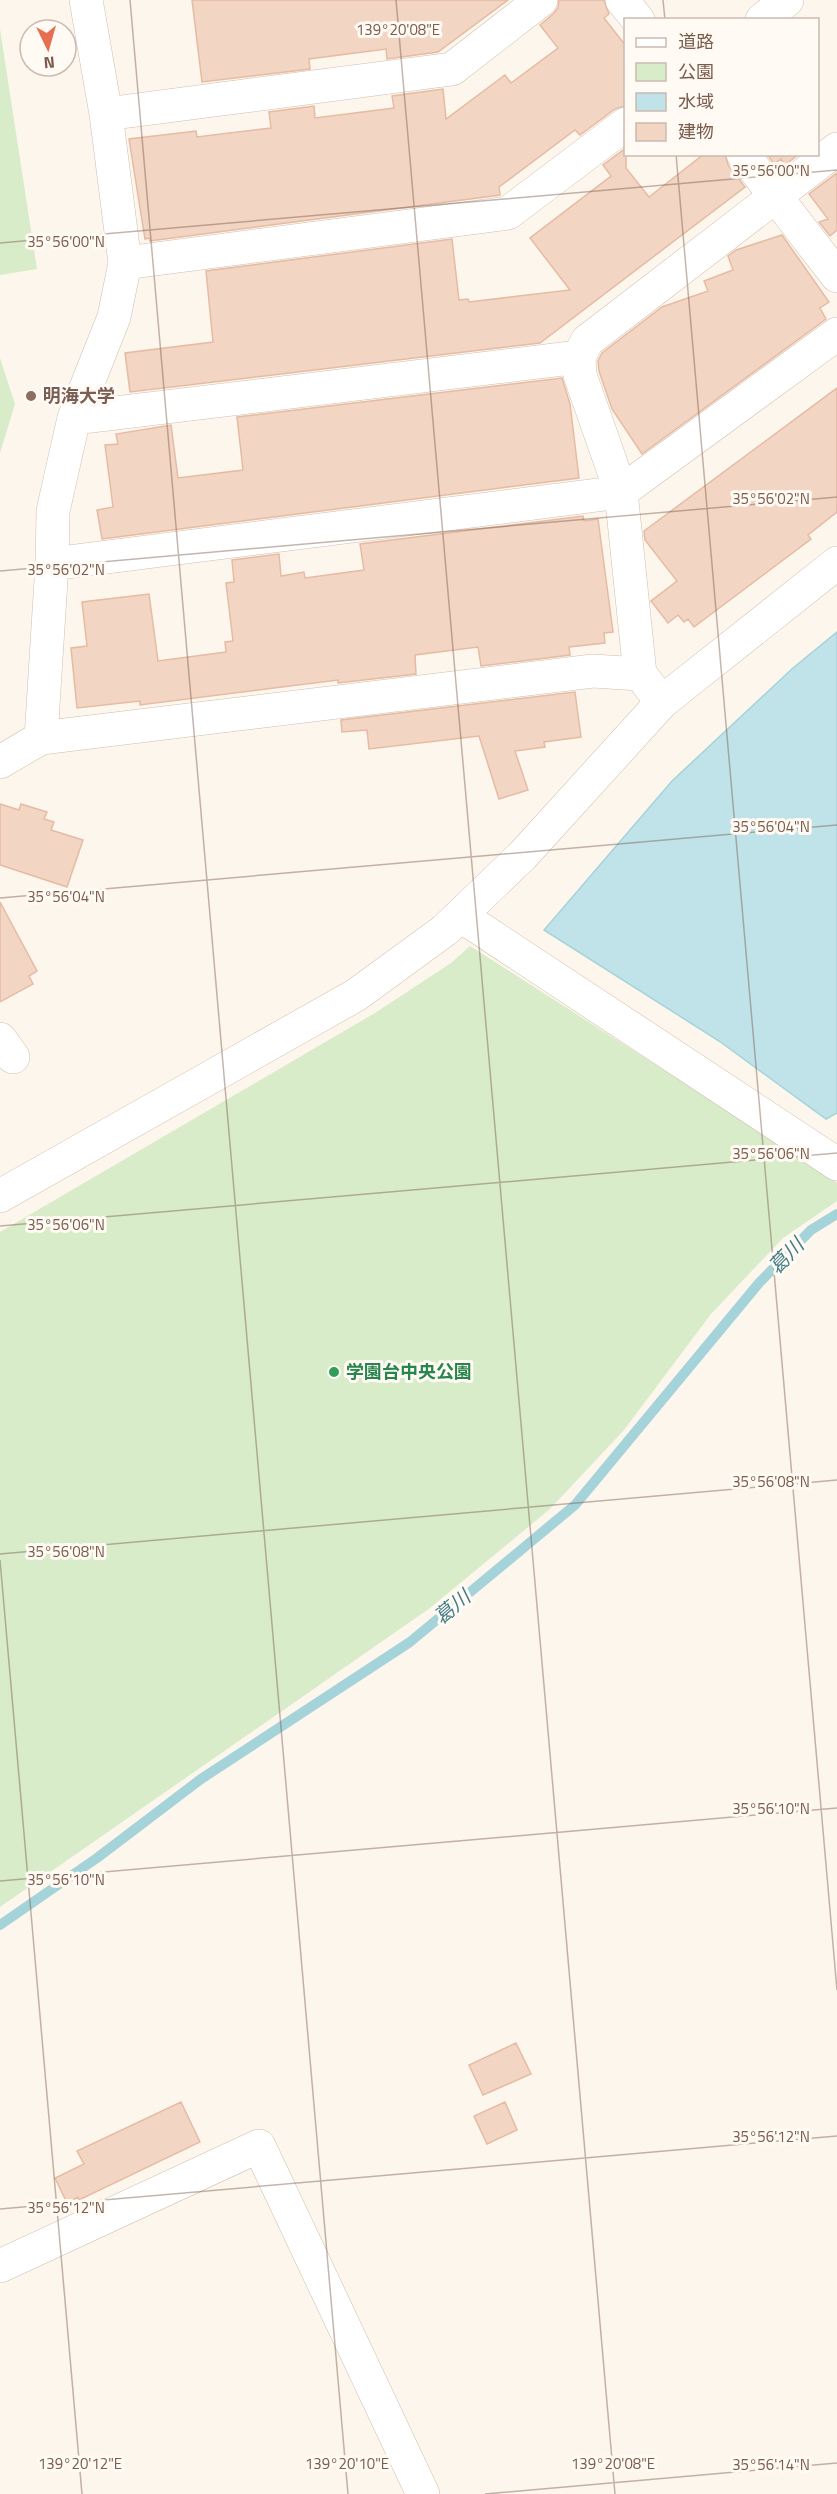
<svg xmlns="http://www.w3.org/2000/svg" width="837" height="2494" font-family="'Titillium Web','Noto Sans JP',sans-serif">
	<rect width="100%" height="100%" fill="#fdf6ec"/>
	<!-- green -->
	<path fill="#d8ecc9" d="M0,29L37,269L0,275Z
		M0,358L15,404L0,453Z
		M470,946L831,1177L837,1183V1201L783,1238L711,1314L624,1430L550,1509L430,1608L0,1907V1232L375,1013L451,963Z"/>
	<!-- water -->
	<path fill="#bfe3e8" stroke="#a5d3da" stroke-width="1.5" d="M837,632V1113L826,1119L719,1041L544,930L672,781L793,668Z"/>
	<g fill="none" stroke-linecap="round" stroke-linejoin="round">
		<!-- stream -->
		<path stroke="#a5d3da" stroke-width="10" d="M0,1925L97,1858L201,1779L410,1642L575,1505L759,1283L811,1230L837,1214"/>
	</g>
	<!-- building -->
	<path fill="#f3d5c3" stroke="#e6bba3" stroke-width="1.5" d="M192,0H508L438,52L387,59L386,49L309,59L310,69L202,82Z
		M559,0H604L609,14L604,18L626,46V106L615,109L580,135L575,130L499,187L500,195L150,241L149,238L145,239L129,139L196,131L197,137L271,128L269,112L314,106L315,118L394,108L392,96L443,89L446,119L505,75L511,83L558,48L540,25L553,14L558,8Z
		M626,148V168L649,197L704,154H725L728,165L745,187L540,343L130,392L125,353L213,342L206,271L452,239L459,300L468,299L469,302L570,290L530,238L611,176L603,165Z
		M767,154H799L785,165L781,159L774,164Z
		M837,173V230L830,236L819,222L828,219L809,194Z
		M782,235L829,302L820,308L826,319L642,454L612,409L599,371L598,361L602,353L662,307L708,291L704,281L733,270L728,256L736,250Z
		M562,378L570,404L579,478L102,539L97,510L113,507L105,445L118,444L116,434L171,425L178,478L243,470L237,417Z
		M837,388V512L808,535L811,539L694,627L688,619L684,622L678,615L668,623L651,601L677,581L645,540L644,531Z
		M583,516L584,521L598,519L613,632L604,633L605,643L569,647L570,655L481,666L478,647L415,655L416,674L338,683V680L140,705V701L77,708L71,648L87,646L82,602L149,594L158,661L226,652L225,642L233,641L226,583L234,582L232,560L279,554L281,576L304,572L305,578L364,570L360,544Z
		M575,692L581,737L544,742L545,747L515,751L528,790L499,799L479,736L369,749L367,730L342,732L341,720Z
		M0,804L19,810L21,804L47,812L44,819L54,822L51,830L83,840L67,887L0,865Z
		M0,902L37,971L29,976L33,984L0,1002Z
		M516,2043L531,2074L483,2095L469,2065Z
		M181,2102L200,2142L79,2200L78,2197L67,2203L55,2178L84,2164L77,2151Z
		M505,2102L517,2130L487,2144L474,2116Z"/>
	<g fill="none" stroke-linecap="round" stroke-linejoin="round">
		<!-- street casing -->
		<g stroke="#d1beb0" stroke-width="34">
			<path id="street" d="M622,0L638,20
				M762,20L787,0
				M106,114L452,69L541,0
				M743,154L837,276
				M125,263L508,213L626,124
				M74,418L579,357
				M52,564L621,492L837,334
				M662,702L640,674L621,492L580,375L579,357L587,341L837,149
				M41,738L52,564L53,511L74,418L114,317L125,263L106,114L86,0
				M0,762L41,738L593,671L640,674
				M461,916L837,1164
				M0,1039L13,1057
				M0,2266L259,2146L423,2494"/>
		</g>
		<!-- secondary casing -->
		<g stroke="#d6c0b0" stroke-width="34">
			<path id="secondary" d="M0,1196L356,995L445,930L523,855L662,702L837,563"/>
		</g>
		<!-- street -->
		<use href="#street" stroke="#fff" stroke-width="33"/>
		<!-- secondary -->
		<use href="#secondary" stroke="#fff" stroke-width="33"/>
	</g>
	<!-- ticks -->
	<path fill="none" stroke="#7a5c4d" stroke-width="1.5" stroke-opacity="0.45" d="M130,0L348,2494M396,0L615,2494M663,0L665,20M676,154L837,1990M0,243L837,170M0,571L837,497M0,898L837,825M0,1226L837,1153M0,1554L837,1480M0,1560L82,2494M0,1881L837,1808M0,2209L837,2136M485,2494L837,2463"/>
	<!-- markers -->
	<circle fill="#8d6e63" stroke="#fffaf3" stroke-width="2" cx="31" cy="396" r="6"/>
	<circle fill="#2e9e5b" stroke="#fffaf3" stroke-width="2" cx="334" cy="1372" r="6"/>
	<g text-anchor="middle" stroke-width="6" stroke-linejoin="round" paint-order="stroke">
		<!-- education labels -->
		<g font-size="18" font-weight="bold" fill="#785e54" stroke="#fffaf3" text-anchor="start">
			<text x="43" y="402">明海大学</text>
		</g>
		<!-- leisure labels -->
		<g font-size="18" font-weight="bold" fill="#27864d" stroke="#fffaf3" text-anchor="start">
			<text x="346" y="1378">学園台中央公園</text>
		</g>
		<!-- water labels -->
		<g font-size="20" font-style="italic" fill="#437c86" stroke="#fffaf3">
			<text transform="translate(786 1256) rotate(-46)" y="7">葛川</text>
			<text transform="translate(452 1607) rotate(-40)" y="7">葛川</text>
		</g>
	</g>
	<g font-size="15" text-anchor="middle" fill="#7a5c4d" stroke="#fffaf3" stroke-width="6" stroke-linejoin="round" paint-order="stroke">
		<text x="398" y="35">139°20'08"E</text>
		<text x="771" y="176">35°56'00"N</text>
		<text x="66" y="247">35°56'00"N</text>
		<text x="771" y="504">35°56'02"N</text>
		<text x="66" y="575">35°56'02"N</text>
		<text x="771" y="832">35°56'04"N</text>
		<text x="66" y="902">35°56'04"N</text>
		<text x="771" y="1159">35°56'06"N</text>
		<text x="66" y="1230">35°56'06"N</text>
		<text x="771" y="1487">35°56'08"N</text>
		<text x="66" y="1557">35°56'08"N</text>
		<text x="771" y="1814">35°56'10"N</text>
		<text x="66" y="1885">35°56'10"N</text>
		<text x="771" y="2142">35°56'12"N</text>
		<text x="66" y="2213">35°56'12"N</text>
		<text x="80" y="2469">139°20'12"E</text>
		<text x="347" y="2469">139°20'10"E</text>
		<text x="613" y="2469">139°20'08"E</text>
		<text x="771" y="2470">35°56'14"N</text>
	</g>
	<!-- legend -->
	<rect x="624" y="18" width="195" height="138" fill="#fffaf3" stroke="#cabbb1" stroke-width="1.5"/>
	<rect x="636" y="38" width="30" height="9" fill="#ffffff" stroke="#cabbb1" stroke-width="1.5"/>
	<text x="678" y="48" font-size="18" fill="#7a5c4d">道路</text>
	<rect x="636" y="63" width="30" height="18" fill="#d8ecc9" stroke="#cabbb1" stroke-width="1.5"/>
	<text x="678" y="78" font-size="18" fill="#7a5c4d">公園</text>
	<rect x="636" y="93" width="30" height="18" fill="#bfe3e8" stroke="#cabbb1" stroke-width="1.5"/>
	<text x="678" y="108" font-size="18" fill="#7a5c4d">水域</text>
	<rect x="636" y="123" width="30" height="18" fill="#f3d5c3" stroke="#cabbb1" stroke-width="1.5"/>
	<text x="678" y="138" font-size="18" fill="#7a5c4d">建物</text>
	<!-- north arrow -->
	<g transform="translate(48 48) rotate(175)"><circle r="28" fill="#fffaf3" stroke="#cabbb1" stroke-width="1.5"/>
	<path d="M0-4.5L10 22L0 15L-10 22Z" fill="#e76f51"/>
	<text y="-9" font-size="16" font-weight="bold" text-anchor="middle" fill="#7a5c4d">N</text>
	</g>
</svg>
